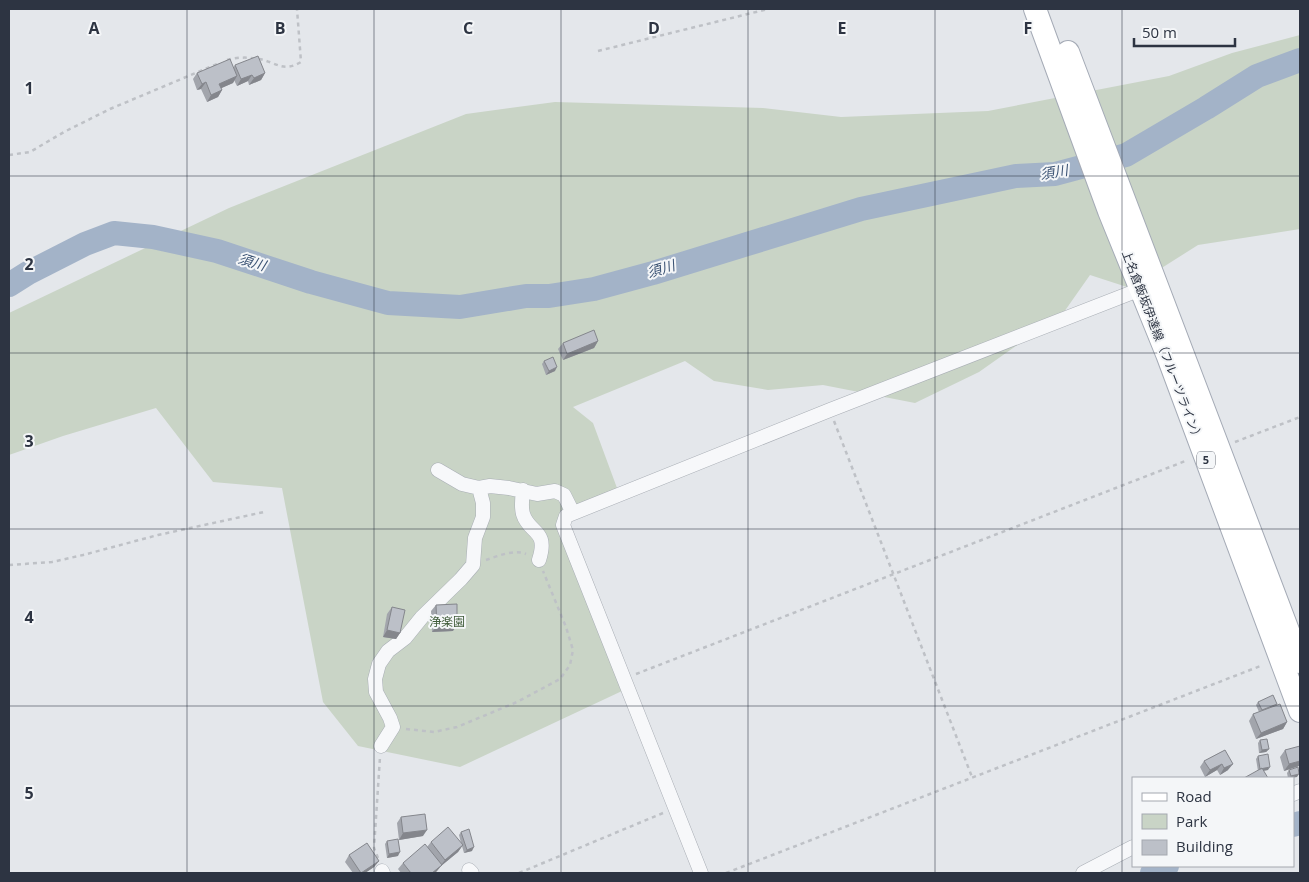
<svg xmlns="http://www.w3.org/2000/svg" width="1309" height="882" font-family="'Open Sans','Noto Sans JP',sans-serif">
	<rect width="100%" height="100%" fill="#e4e7eb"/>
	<!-- green -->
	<path fill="#c9d4c6" d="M1300,35V229L1198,245L1130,288L1090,275L1064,312L979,372L915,403L823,385L768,390L714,381L685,361L573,407L593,423L617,488L561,511L557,527L622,691L460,767L358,746L323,702L282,488L213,482L156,408L63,436L9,455V313L229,208L466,114L555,102L763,108L841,117L988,111L1169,76L1232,53Z"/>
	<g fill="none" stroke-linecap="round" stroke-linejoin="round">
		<!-- river -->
		<path stroke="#a3b3c8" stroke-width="24" d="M9,285L28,273L85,244L114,233L153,237L217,251L311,282L388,303L460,307L526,296H549L594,289L653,273L861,209L1016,176L1055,174L1126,155L1206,108L1257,76L1300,60
			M1293,825L1300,823
			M1152,873L1167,866"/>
		<!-- minor casing -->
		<g stroke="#a9aeb5" stroke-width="15">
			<path id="minor" d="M438,470L462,484L479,488L490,486L509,488L537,494L555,491L564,495L573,513
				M523,490C522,498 521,507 523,514C529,534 549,529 539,560
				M381,746L393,727L390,718L376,692L375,679L379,664L388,651L405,638L422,617L461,579L473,565L475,538L483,517V503L479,488
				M1293,794L1300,791
				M469,870L472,873
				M382,871L383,873
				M701,873L563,525L566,516L830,410L1141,289
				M1083,873L1133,847"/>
		</g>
		<!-- primary casing -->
		<g stroke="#a5abb6" stroke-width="24">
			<path id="primary" d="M1035,9L1109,211L1167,354L1300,711
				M1068,52L1300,662"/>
		</g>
		<!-- path -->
		<path stroke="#bec1c6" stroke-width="2.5" stroke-dasharray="4 4" stroke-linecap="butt" d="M598,51L768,9
			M227,60C238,57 248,57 259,59C276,62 283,73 301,62L297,9
			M9,155L30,152L64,132L110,109L217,64
			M834,421L972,777
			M1235,442L1300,417
			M486,560C498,556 514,549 526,554
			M9,565L52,562L83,555L158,535L264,512
			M636,674L1188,460
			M406,729L434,732L457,727L517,702L560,679L570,665L573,650L566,627L543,571
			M378,858L374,848L380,757
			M519,873L663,813
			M726,873L1263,665"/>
		<!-- minor -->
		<use href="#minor" stroke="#f7f8fa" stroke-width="14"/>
		<!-- primary -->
		<use href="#primary" stroke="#fff" stroke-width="22"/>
	</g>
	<!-- wall -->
	<path fill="#a2a5ac" d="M235,65L265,73L261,80L249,85L248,81L237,86L234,80L233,83L221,88L222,90L218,97L207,102L201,89L197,90L193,79L197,73L233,68Z
		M598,341L594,348L563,360L558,349L563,343Z
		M544,361L555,371L546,375L542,364Z
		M436,605L453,631L432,632L431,611Z
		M392,607L400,633L396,639L383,637L387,614Z
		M1258,702L1277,704L1287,722L1283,729L1256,739L1249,721L1253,714L1259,712L1256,705Z
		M1260,740L1269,749L1266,752L1259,753L1258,743Z
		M1225,750L1228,770L1220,775L1217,770L1205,777L1200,767L1204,761Z
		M1285,750L1299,766L1284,771L1280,757Z
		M1258,756L1268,770L1258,771L1256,759Z
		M1289,770L1297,777L1288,778L1287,773Z
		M401,817L423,836L399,840L397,823Z
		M461,832L472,851L464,853L462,846L458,852L441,866L435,873H401L398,869L403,863L427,847L431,842L461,843L459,835Z
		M387,841L398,856L387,858L385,844Z
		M349,855L379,861L374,867L365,873H353L345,862Z"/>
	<!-- shaded-wall -->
	<path fill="#84868c" d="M265,73L261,80L249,85L254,78Z
		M252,75L248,81L237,86L241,79Z
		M237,76L233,83L215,91L219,84Z
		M206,82L201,89L197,90L202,84Z
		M222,90L218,97L207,102L211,95Z
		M598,341L594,348L563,360L567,354Z
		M557,367L555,371L546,375L549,371Z
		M457,625L453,631L432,632L437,626Z
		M387,630L400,633L396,639L383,637Z
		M1287,722L1283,729L1256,739L1261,733Z
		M1269,749L1266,752L1259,753L1262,750Z
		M1300,761V765L1299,766L1284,771L1289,764Z
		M1222,764L1217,770L1205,777L1210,770Z
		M1233,764L1228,770L1220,775L1224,768Z
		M1270,767L1268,770L1258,772L1260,769Z
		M1299,774L1297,777L1289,778L1291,776Z
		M427,830L423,836L399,840L403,833Z
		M463,845L458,852L441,866L437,871L435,873H432L441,865L445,860Z
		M474,847L472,851L464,853L467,850Z
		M400,852L398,856L387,858L389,854Z
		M379,861L374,867L365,873H361Z"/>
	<!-- building -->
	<path fill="#bcc0c8" stroke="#84868c" d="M258,56L265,73L254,78L252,75L241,79L235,65Z
		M230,59L237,76L219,84L222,90L211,95L206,82L202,84L197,73Z
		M594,330L598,341L567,354L563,343Z
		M553,357L557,367L549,371L544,361Z
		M457,604V625L437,626L436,605Z
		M392,607L405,610L400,633L387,630Z
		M1273,695L1277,704L1262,710L1258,702Z
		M1280,704L1287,722L1261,733L1253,714Z
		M1267,739L1269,749L1262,750L1260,740Z
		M1300,746V761L1289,764L1285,750Z
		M1225,750L1233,764L1224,768L1222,764L1210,770L1204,761Z
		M1268,754L1270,767L1260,769L1258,756Z
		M1298,767L1299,774L1291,776L1289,770Z
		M1262,768L1268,778H1244Z
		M425,814L427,830L403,833L401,817Z
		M448,827L463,845L445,860L431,842Z
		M469,829L474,847L467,850L461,832Z
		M398,839L400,852L389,854L387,841Z
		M367,843L379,861L361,873L349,855Z
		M425,844L442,865L432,873H411L403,863Z"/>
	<!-- grid -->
	<path fill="none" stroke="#2d3442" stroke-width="1" stroke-opacity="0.55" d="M187,9V873M374,9V873M561,9V873M748,9V873M935,9V873M1122,9V873M9,176H1300M9,353H1300M9,529H1300M9,706H1300"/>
	<g text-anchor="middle" stroke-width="4" stroke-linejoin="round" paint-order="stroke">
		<!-- shield labels -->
		<rect fill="#f4f6f8" stroke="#696e79" stroke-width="1" x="1197" y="451.5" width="18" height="17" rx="4"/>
		<g font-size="11" font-weight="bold" fill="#2d3442">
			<text x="1206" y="464">5</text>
		</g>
		<!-- street labels -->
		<g font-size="12" fill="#2d3442" stroke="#f4f6f8">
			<text transform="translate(1162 346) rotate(69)" y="4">上名倉飯坂伊達線（フルーツライン）</text>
		</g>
		<!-- park labels -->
		<g font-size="12" fill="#415d3b" stroke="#f4f6f8">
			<text x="447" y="626">浄楽園</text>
		</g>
		<!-- water labels -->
		<g font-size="14" font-style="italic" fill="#3a5273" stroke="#f4f6f8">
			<text transform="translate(1054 172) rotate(-9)" y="5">須川</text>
			<text transform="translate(252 262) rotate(17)" y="5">須川</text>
			<text transform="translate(661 269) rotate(-17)" y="5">須川</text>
		</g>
	</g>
	<g font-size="16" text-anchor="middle" font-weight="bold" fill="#2d3442" stroke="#f4f6f8" stroke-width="4" stroke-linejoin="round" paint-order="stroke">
		<text x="94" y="34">A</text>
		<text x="280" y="34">B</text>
		<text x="468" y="34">C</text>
		<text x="654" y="34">D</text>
		<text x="842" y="34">E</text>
		<text x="1028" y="34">F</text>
		<text x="29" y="94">1</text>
		<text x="29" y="270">2</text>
		<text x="29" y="447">3</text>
		<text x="29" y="623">4</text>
		<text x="29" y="799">5</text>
	</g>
	<!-- border -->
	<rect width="1309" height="882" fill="none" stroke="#2d3442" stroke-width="20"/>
	<!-- legend -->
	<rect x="1132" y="777" width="162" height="90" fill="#f4f6f8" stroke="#a4a8af"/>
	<rect x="1142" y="793" width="25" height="8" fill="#ffffff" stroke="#a4a8af"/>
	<text x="1176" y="802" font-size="15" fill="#2d3442">Road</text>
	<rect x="1142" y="814" width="25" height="15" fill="#c9d4c6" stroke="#a4a8af"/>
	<text x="1176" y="827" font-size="15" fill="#2d3442">Park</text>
	<rect x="1142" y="840" width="25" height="15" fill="#bcc0c8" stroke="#a4a8af"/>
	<text x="1176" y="852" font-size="15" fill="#2d3442">Building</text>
	<!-- scale -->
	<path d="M1134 38v8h101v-8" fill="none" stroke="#2d3442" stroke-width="2.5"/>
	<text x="1142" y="38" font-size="15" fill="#2d3442" stroke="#f4f6f8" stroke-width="4" paint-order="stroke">50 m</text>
</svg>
